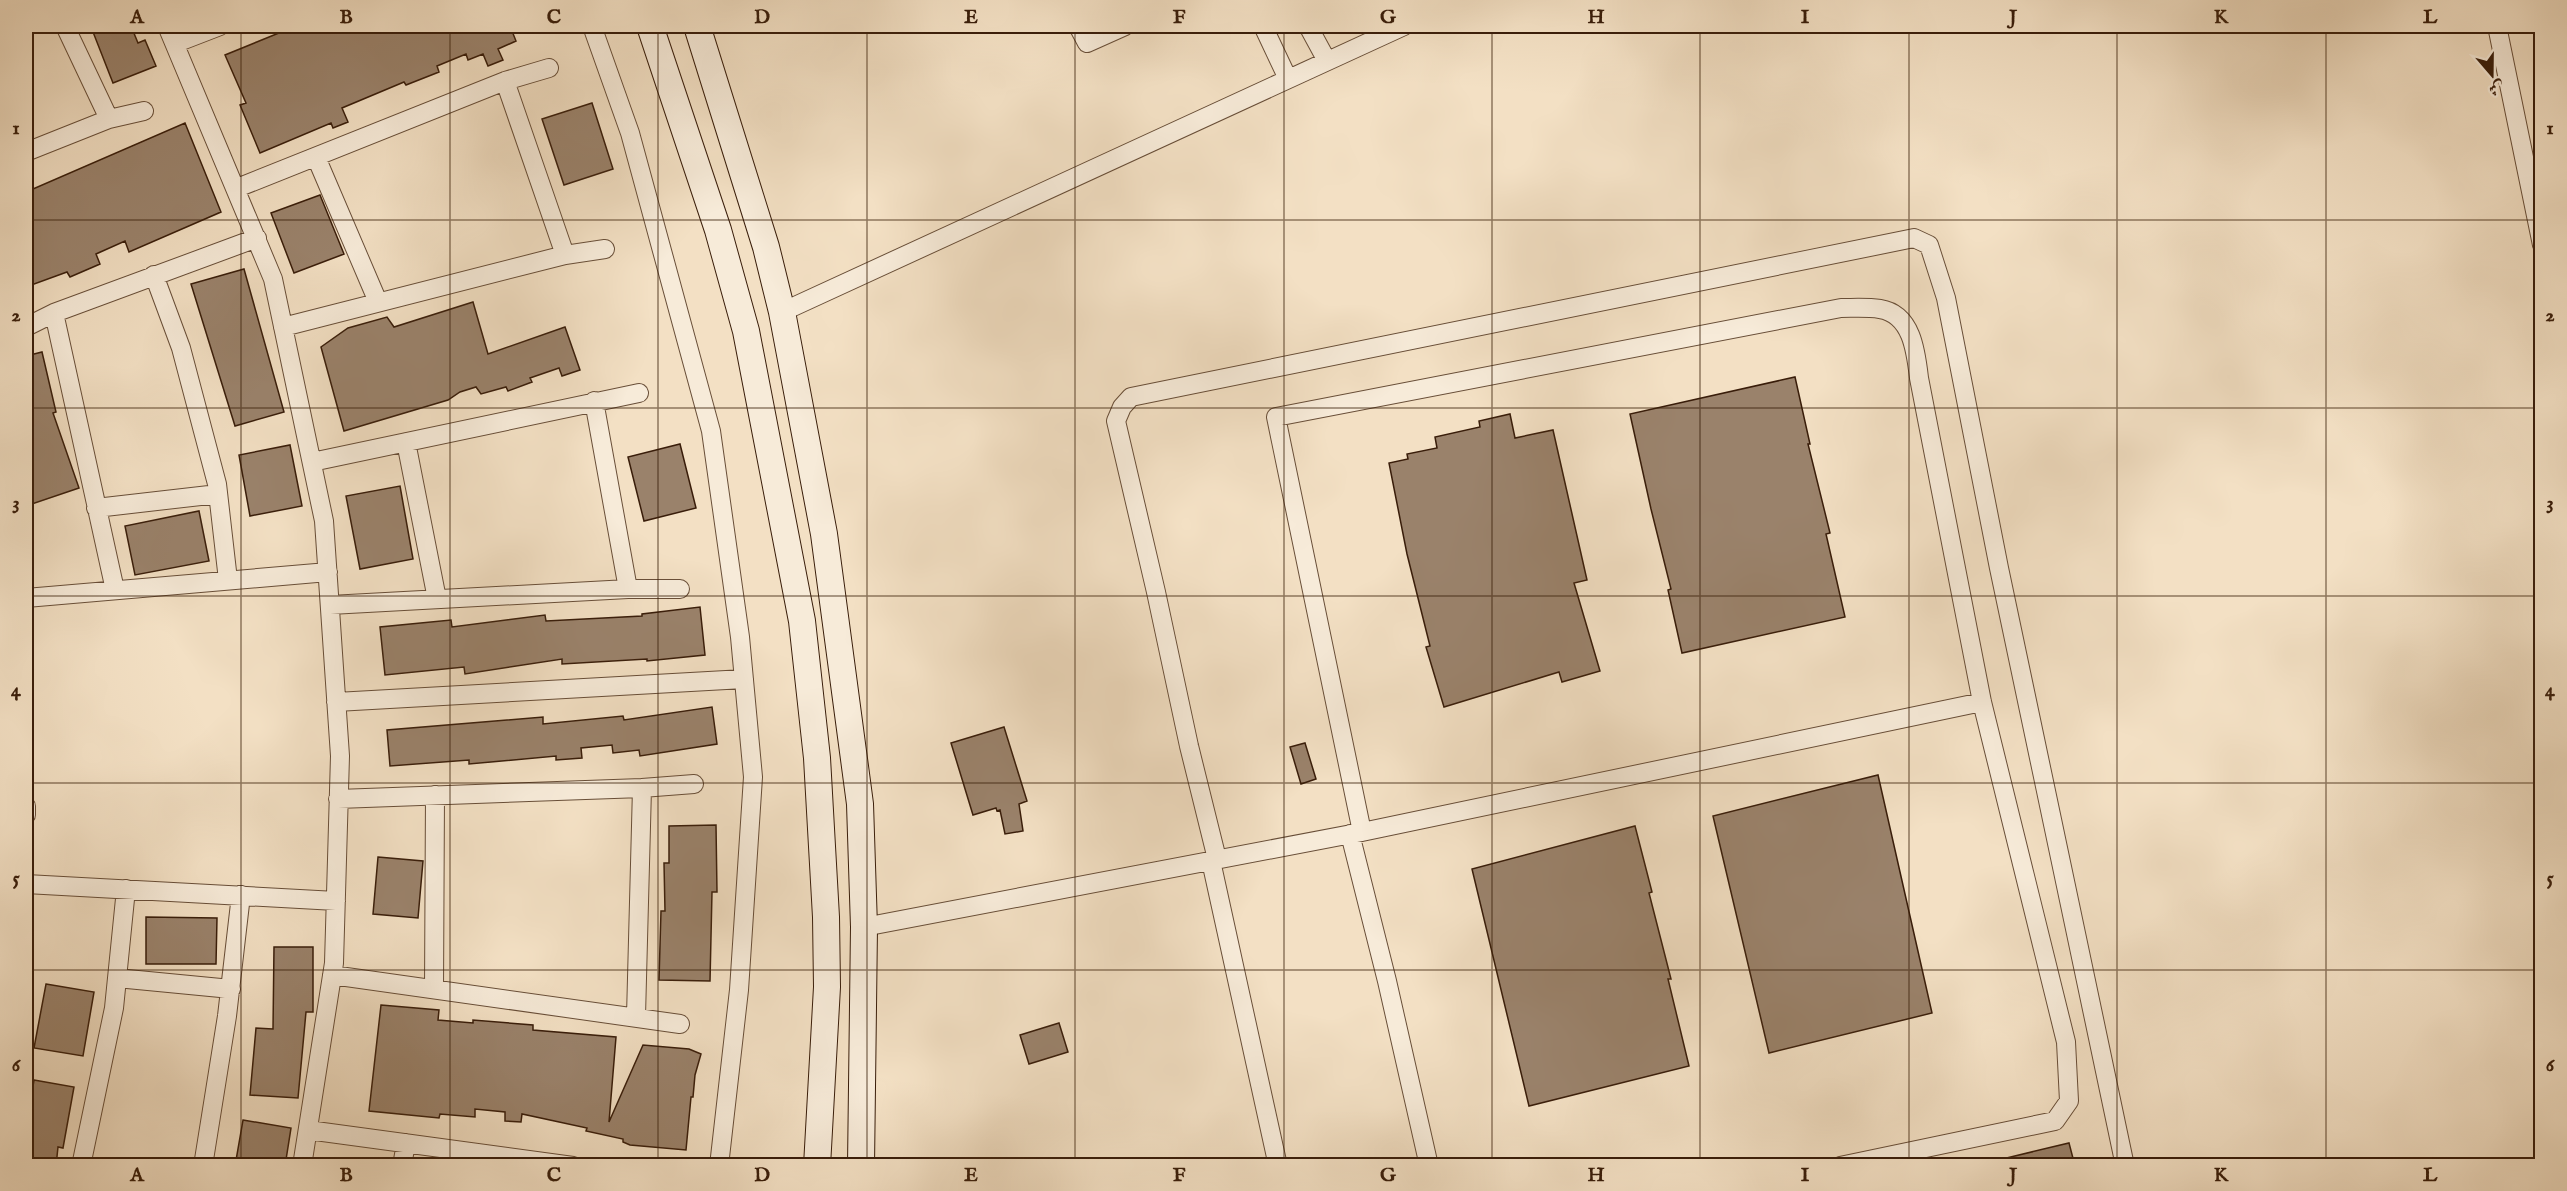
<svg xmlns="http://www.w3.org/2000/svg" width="2567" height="1191" font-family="'IM FELL English',Amiri,serif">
	<rect width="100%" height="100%" fill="#f3e0c4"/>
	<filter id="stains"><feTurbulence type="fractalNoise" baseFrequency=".00333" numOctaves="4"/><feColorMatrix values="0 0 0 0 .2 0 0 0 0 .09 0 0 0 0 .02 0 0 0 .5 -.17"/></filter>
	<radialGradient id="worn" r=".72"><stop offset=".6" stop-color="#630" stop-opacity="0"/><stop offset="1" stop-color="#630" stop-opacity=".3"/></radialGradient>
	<!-- building -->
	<path fill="#9a826b" stroke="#391d0a" stroke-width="1.5" d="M109,26H131L138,43L145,40L156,66L113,83L93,32Z
		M296,26H510L516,41L498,49L503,60L488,66L483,54L468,60L466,54L437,66L439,72L406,85L404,82L342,108L348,122L333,128L331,123L260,153L240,105L246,103L225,55Z
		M592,103L613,169L564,185L542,119Z
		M185,123L221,212L129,252L125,241L96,254L100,264L70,277L67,272L26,287V192Z
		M320,195L344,254L294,273L271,213Z
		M244,269L284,412L235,426L191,284Z
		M473,302L488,354L565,327L580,370L562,376L559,368L530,378L532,382L508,391L506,387L481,394L476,387L460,392L448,400L344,431L321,347L348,328L387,317L394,327Z
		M42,352L56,412L53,413L79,488L26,506V356Z
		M1795,377L1810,444H1808L1830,533L1826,534L1845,617L1682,653L1668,590L1671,589L1651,509L1630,414Z
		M1510,414L1515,438L1553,430L1587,580L1574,583L1600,671L1562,682L1559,672L1444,707L1426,647L1430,646L1407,554L1389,463L1408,459L1407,454L1437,448L1435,437L1480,427L1479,421Z
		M680,444L696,508L644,521L628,457Z
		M290,445L302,506L250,516L239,455Z
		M400,486L413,559L360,569L346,496Z
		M199,511L209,561L135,575L125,526Z
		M700,607L705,655L647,661V659L562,664V659L465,674L464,667L385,675L380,627L451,620L452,627L545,615L546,621L642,616V614Z
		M712,707L717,744L640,756L639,750L613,753L612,745L581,748L582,758L556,760V756L469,764V760L390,766L387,730L543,717V724L623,716L624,720Z
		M1004,727L1027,801L1019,804L1023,831L1005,834L1000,810L997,811L996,808L973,815L951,743Z
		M1305,743L1316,779L1301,784L1290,747Z
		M1878,775L1932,1013L1769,1053L1713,816Z
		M716,825L717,892H712L710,981L659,980L661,911H665L664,863H669V826Z
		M1635,826L1652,892L1649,893L1671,979H1668L1689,1066L1529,1106L1472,869Z
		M378,857L423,861L418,918L373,914Z
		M146,917L217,918L216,964H146Z
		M274,947H313V1012H306L298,1098L250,1095L256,1028L273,1029Z
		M46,984L94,992L83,1056L34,1048Z
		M381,1005L439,1010L438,1020L473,1023V1020L533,1025V1030L616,1037L609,1122L643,1045L689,1049L701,1054L695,1075L693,1097H691L686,1150L630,1145L623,1142V1139L586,1131L587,1128L522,1114L521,1122L505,1121V1112L475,1109V1117L440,1114L439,1118L369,1111Z
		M1059,1023L1068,1052L1029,1064L1020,1035Z
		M34,1080L74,1087L63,1148L58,1147L56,1166H26V1127Z
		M243,1120L291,1128L285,1166H235Z
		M2069,1143L2075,1166H2002V1159Z"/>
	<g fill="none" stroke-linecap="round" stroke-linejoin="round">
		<!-- street casing -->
		<g stroke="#684e38" stroke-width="20">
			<path id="street" d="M167,26L273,279L324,521L340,756L334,963L302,1166
				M592,26L630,133L711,431L740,637L753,777L739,990L719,1166
				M1078,26L1087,43L1125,26
				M1263,26L1288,79
				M1308,26L1327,61
				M2497,26L2542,245
				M176,43L220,26
				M505,81L565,255
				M109,119L144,111
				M26,152L109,119L65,26
				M316,157L378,302
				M237,188L505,81L549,68
				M154,275L181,348L217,484L228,580
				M782,312L1404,26
				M54,313L115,590
				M26,327L54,313L257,238
				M283,327L565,255L605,249
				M594,401L628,589
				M406,442L437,599
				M312,462L639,393
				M96,508L218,494
				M26,598L328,572
				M330,605L628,589H680
				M336,702L744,679
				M642,788L694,784
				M338,799L642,788L636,1016
				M26,806V815
				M1362,832L1276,417L1841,308C1854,308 1867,307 1880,309C1912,314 1916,352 1919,378L1982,702L2066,1042L2069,1101L2055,1121L1840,1166
				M1350,834L1387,981L1429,1166
				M1217,859L1189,746L1156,592L1116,421L1122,407L1131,397L1914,238L1929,245L1946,298L1999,568L2125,1166
				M1211,861L1278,1166
				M26,884L336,901
				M864,927L1362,832L1982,702
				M332,975L680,1024
				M117,978L231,989
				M434,989L435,795
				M308,1130L573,1166
				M81,1166L114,1008L126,889
				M203,1166L227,1016L241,895
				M402,1166L406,1143"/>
		</g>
		<!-- secondary casing -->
		<g stroke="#391d0a" stroke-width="28">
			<path id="secondary" d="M650,26L718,230L746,331L802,621L817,758L826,917L827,987L817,1166
				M697,26L766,247L782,312L824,534L860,804L864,927L861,1166"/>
		</g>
		<!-- street -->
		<use href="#street" stroke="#f7ebd9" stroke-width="18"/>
		<!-- secondary -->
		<use href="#secondary" stroke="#f7ebd9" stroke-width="26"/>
	</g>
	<!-- grid -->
	<path fill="none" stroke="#391d0a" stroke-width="1.5" stroke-opacity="0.55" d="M241,26V1166M450,26V1166M658,26V1166M867,26V1166M1075,26V1166M1284,26V1166M1492,26V1166M1700,26V1166M1909,26V1166M2117,26V1166M2326,26V1166M26,220H2542M26,408H2542M26,596H2542M26,783H2542M26,970H2542"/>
	<!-- margin -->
	<rect width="2567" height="1191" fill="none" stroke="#f3e0c4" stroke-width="66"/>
	<!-- north arrow -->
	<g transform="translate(2492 75) rotate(160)" stroke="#f7ebd9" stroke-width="4.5" paint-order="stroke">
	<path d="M0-4.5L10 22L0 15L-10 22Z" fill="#391d0a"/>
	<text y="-9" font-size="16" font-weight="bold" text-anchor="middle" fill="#391d0a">ش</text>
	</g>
	<rect x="33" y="33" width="2501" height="1125" fill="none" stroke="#391d0a" stroke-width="2"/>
	<g font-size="20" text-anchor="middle" font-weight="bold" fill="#391d0a">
		<text x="137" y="23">A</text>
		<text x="346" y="23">B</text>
		<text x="554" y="23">C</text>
		<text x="762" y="23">D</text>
		<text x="971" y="23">E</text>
		<text x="1179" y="23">F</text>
		<text x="1388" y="23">G</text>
		<text x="1596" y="23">H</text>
		<text x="1805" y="23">I</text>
		<text x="2013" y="23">J</text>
		<text x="2221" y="23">K</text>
		<text x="2430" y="23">L</text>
		<text x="16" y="134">1</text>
		<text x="2550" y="134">1</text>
		<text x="16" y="321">2</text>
		<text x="2550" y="321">2</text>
		<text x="16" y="509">3</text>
		<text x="2550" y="509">3</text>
		<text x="16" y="696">4</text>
		<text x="2550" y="696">4</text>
		<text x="16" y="884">5</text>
		<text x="2550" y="884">5</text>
		<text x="16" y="1071">6</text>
		<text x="2550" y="1071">6</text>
		<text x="137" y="1181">A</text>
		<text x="346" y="1181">B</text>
		<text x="554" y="1181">C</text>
		<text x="762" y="1181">D</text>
		<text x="971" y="1181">E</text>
		<text x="1179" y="1181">F</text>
		<text x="1388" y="1181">G</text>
		<text x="1596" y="1181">H</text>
		<text x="1805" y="1181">I</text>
		<text x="2013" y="1181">J</text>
		<text x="2221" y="1181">K</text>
		<text x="2430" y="1181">L</text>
	</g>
	<rect width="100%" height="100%" filter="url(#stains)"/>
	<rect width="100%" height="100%" fill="url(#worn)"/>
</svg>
